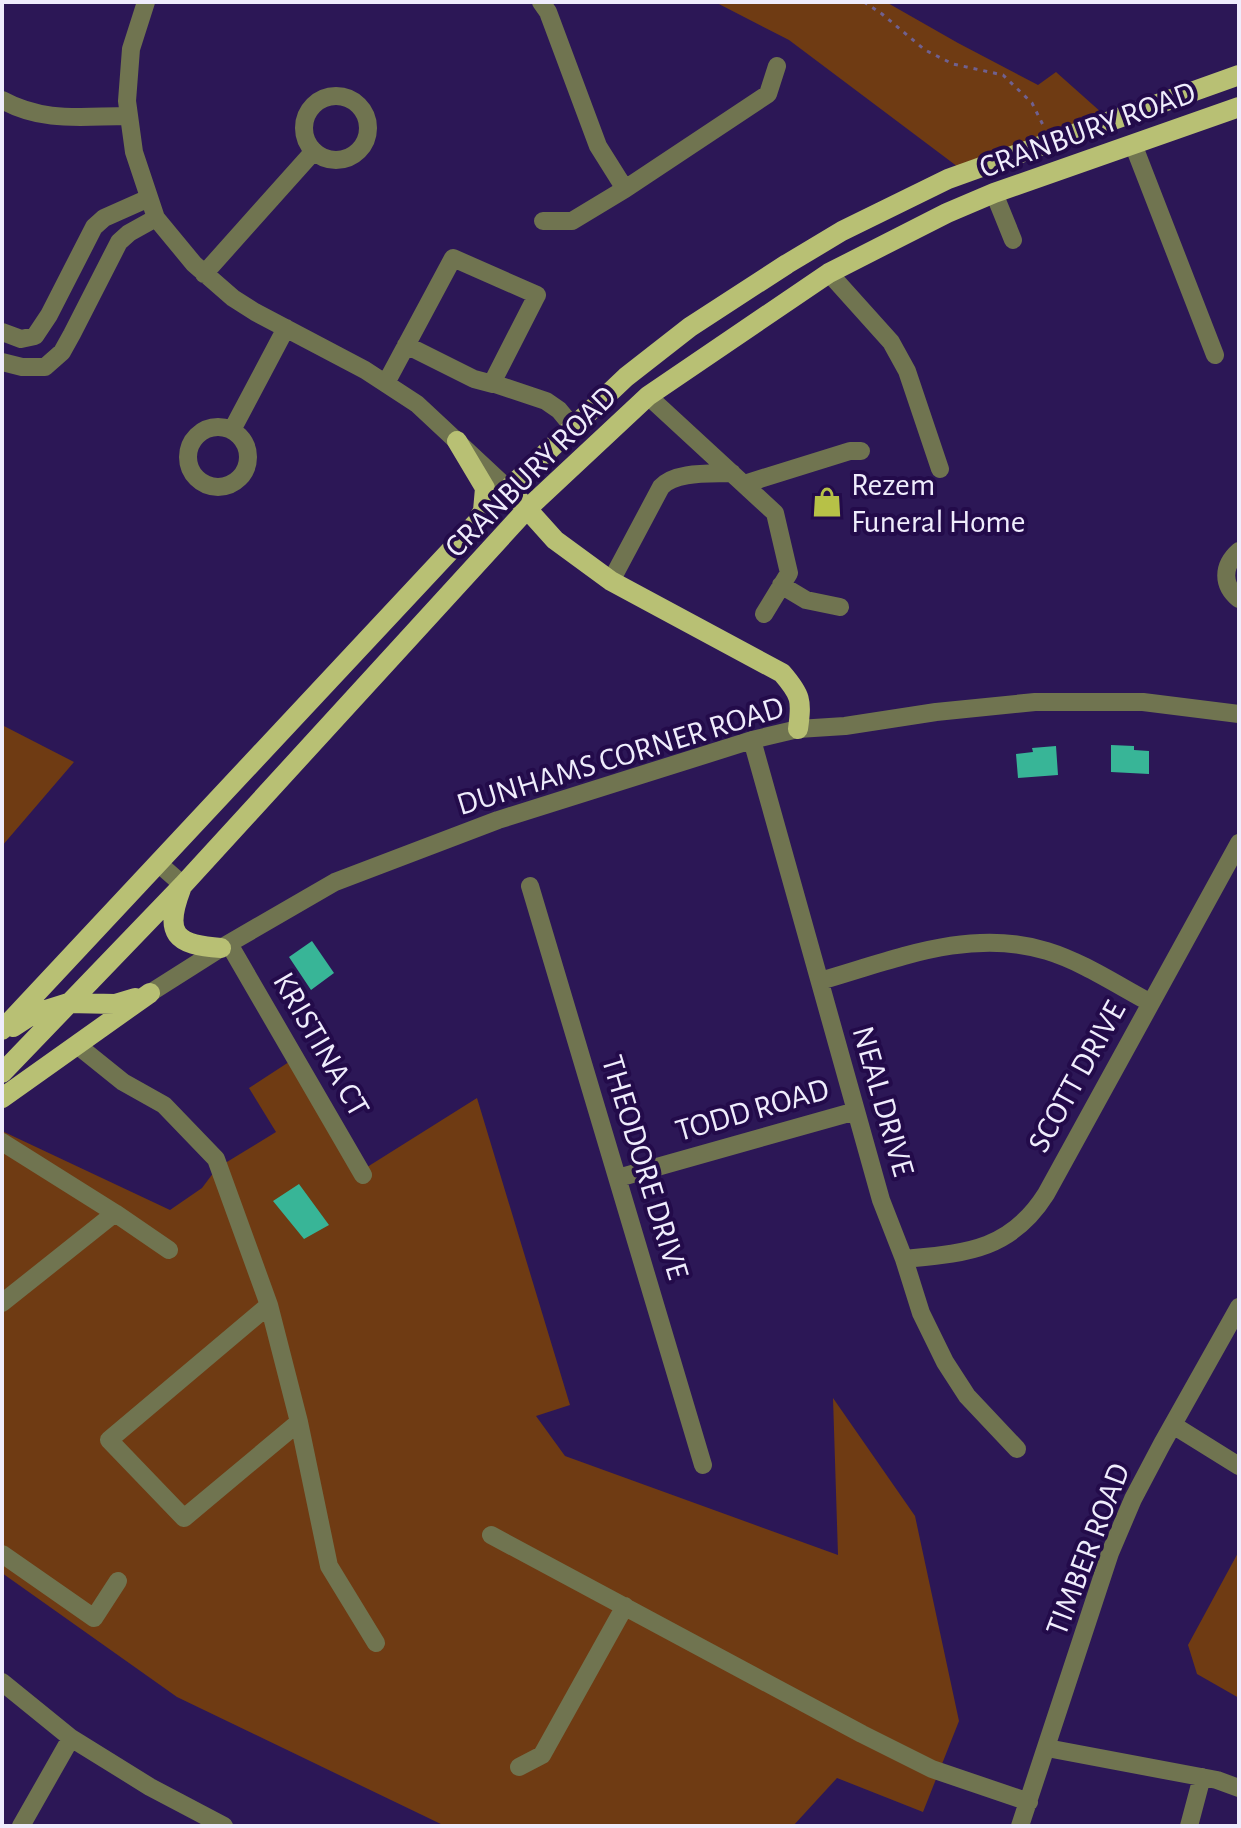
<svg xmlns="http://www.w3.org/2000/svg" width="1241" height="1828" font-family="'Alegreya Sans',sans-serif">
	<rect width="100%" height="100%" fill="#2c1756"/>
	<!-- green -->
	<path fill="#6f3b13" d="M715,2H886L958,43L1038,85L1056,72L1111,121L966,173L789,40Z
		M2,725L74,762L2,846Z
		M292,1060L364,1169L477,1098L570,1405L536,1416L565,1456L838,1555L833,1398L915,1516L959,1721L923,1812L837,1778L793,1826H445L177,1697L2,1573V1131L170,1210L202,1188L217,1168L276,1132L249,1088Z
		M1239,1551V1698L1197,1674L1188,1645Z"/>
	<!-- building -->
	<path fill="#38b597" d="M1111,745L1134,746V750L1149,751V774L1111,772Z
		M1056,746L1058,775L1018,778L1016,754L1033,752L1032,748Z
		M312,941L334,973L311,990L289,957Z
		M299,1184L329,1225L304,1239L273,1201Z"/>
	<g fill="none" stroke-linecap="round" stroke-linejoin="round">
		<!-- path -->
		<path stroke="#706190" stroke-width="3" stroke-dasharray="4 6" stroke-linecap="butt" d="M864,2L882,14L925,50L953,64L1003,75L1032,103L1044,127"/>
		<!-- minor -->
		<path stroke="#707450" stroke-width="18" d="M146,2L131,49L127,101L134,152L156,218L194,264L233,298L255,312L365,370L417,404L508,489
			M541,2L548,12L598,146L625,189
			M304 128a32 32 0 1 1 64 0a32 32 0 1 1-64 0Z
			M2,100C44,123 82,116 128,116
			M1133,144L1215,355
			M994,193L1013,240
			M543,221H572L625,189L768,94L777,66
			M829,273L891,342L907,371L940,469
			M204,274L314,151
			M2,332L21,339L35,336L49,315L94,227L104,218L149,198
			M406,345L474,379L493,384
			M2,362L22,367H45L62,352L72,334L119,242L129,233L156,218
			M386,383L453,258L537,295L492,383L546,401L559,410L573,427
			M648,396L775,513L789,573L764,614
			M188 457a30 30 0 1 1 60 0a30 30 0 1 1-60 0Z
			M232,430L286,328
			M744,484L850,451H861
			M1239,551C1222,566 1222,585 1239,599
			M611,581L661,487C675,471 711,474 732,473
			M781,585L806,600L840,607
			M752,740L881,1200L904,1259L921,1313L945,1362L967,1396L1017,1449
			M158,863L183,885
			M530,886L703,1465
			M229,944L363,1175
			M820,981C894,960 970,927 1047,951C1083,962 1117,985 1151,1003
			M150,993L221,948L335,882L498,820L752,740L798,729L845,726L936,712L1035,702H1143L1239,714
			M77,1045L123,1082L164,1105L216,1159L269,1305L109,1440L184,1518L299,1422L269,1305
			M2,1142L115,1213L2,1303
			M618,1178L856,1111
			M115,1213L169,1250
			M904,1259C965,1253 1010,1251 1046,1194L1239,843
			M299,1422L329,1566L376,1643
			M1173,1425L1239,1466
			M491,1535L862,1734L932,1769L1029,1802
			M2,1554L94,1618L118,1581
			M2,1682L71,1738L150,1787L224,1826
			M1047,1748L1217,1780L1239,1788
			M519,1767L542,1755L625,1606
			M21,1826L71,1738
			M1020,1826L1110,1553L1133,1499L1162,1444L1239,1307
			M1189,1826L1202,1777"/>
		<!-- major -->
		<path stroke="#b8c074" stroke-width="20" d="M457,441L485,488L483,511L480,516
			M519,500L555,540L611,581L782,673C801,695 802,700 798,729
			M181,889C164,934 175,945 221,948
			M13,1027L33,1014L68,1003L115,1004L135,998
			M2,1030L508,489L626,377L690,327L787,264L842,231L948,179L1239,75
			M2,1073L183,885L527,509L648,396L829,273L947,213L994,193L1239,107
			M2,1098L150,993"/>
	</g>
	<!-- icons -->
	<defs>
		<g id="shop-bare" transform="scale(2.4)"><path d="M-5-2.5h2.3a2.7 3.5 0 0 1 5.4 0H5L5.5 6h-11ZM-1.5-2.5h3a1.5 2.3 0 0 0-3 0Z" fill="#b7c147" stroke="#230b4a" stroke-width="2.5" paint-order="stroke"/></g>
	</defs>
	<g fill-rule="evenodd">
		<use href="#shop-bare" x="827" y="502"/>
	</g>
	<g text-anchor="middle" stroke-width="8" stroke-linejoin="round" paint-order="stroke">
		<!-- street labels -->
		<g font-size="32" fill="#efecfc" stroke="#230b4a">
			<text transform="translate(1087 129) rotate(-20)" y="11">CRANBURY ROAD</text>
			<text transform="translate(530 471) rotate(-45)" y="11">CRANBURY ROAD</text>
			<text transform="translate(620 755) rotate(-17)" y="11">DUNHAMS CORNER ROAD</text>
			<text transform="translate(322 1044) rotate(60)" y="11">KRISTINA CT</text>
			<text transform="translate(1076 1076) rotate(-61)" y="11">SCOTT DRIVE</text>
			<text transform="translate(884 1101) rotate(74)" y="11">NEAL DRIVE</text>
			<text transform="translate(752 1109) rotate(-16)" y="11">TODD ROAD</text>
			<text transform="translate(646 1167) rotate(73)" y="11">THEODORE DRIVE</text>
			<text transform="translate(1087 1549) rotate(-69)" y="11">TIMBER ROAD</text>
		</g>
		<!-- poi labels -->
		<g font-size="32" fill="#efecfc" stroke="#230b4a" text-anchor="start">
			<text x="851" y="495">Rezem<tspan x="851" dy="37">Funeral Home</tspan></text>
		</g>
	</g>
	<!-- border -->
	<rect width="1241" height="1828" fill="none" stroke="#efecfc" stroke-width="8"/>
</svg>
